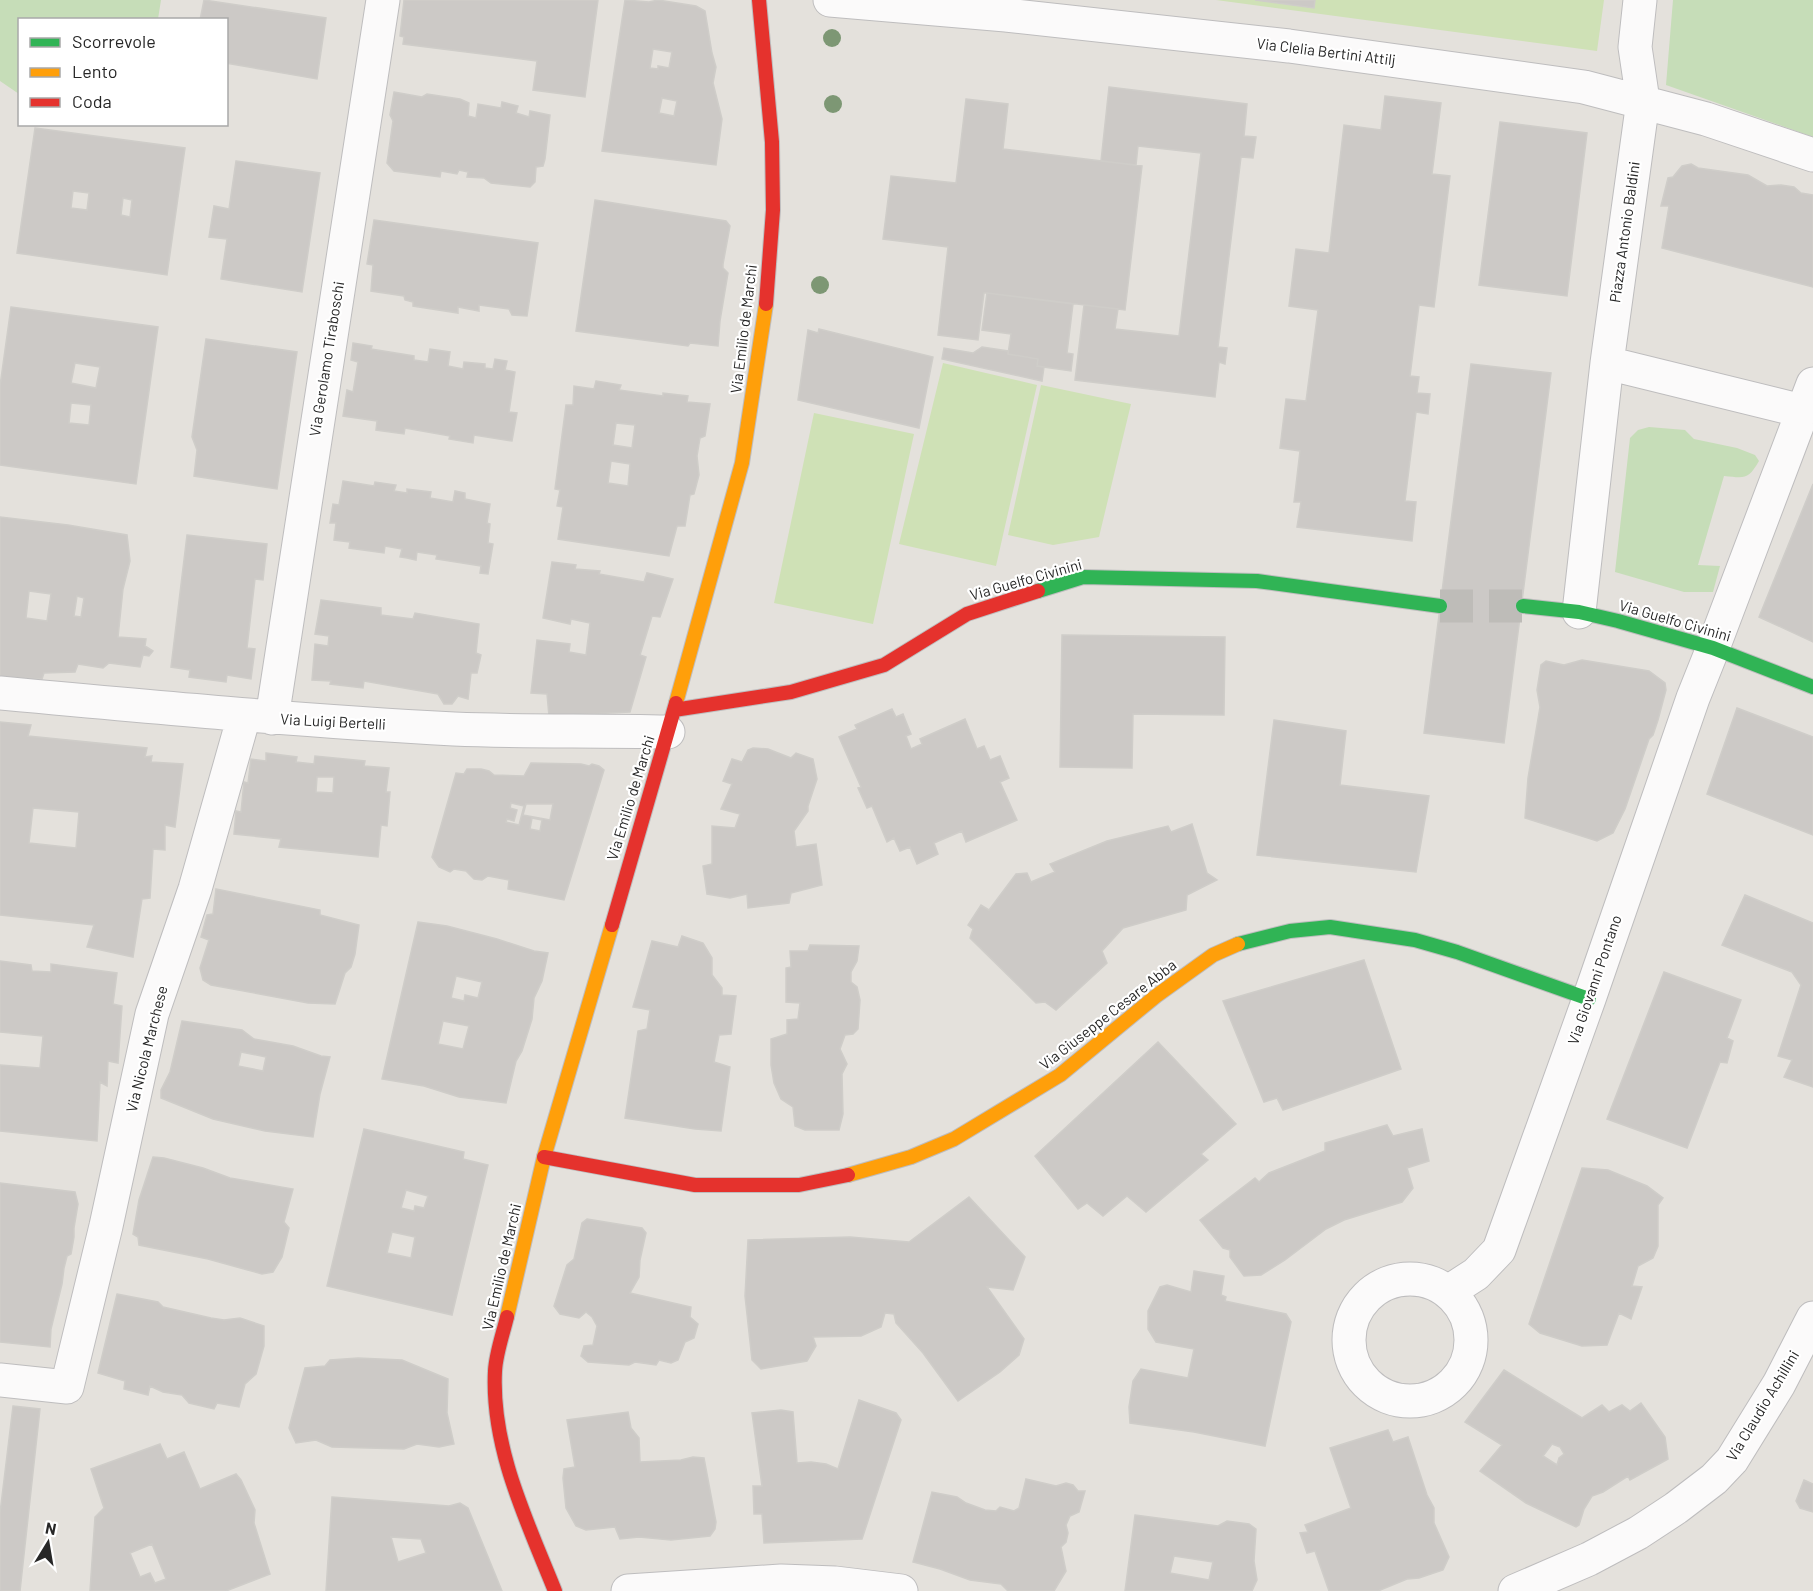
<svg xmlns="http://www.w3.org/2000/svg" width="1813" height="1591" font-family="Barlow,sans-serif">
	<rect width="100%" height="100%" fill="#e4e1dc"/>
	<!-- green -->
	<path fill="#c6ddb8" d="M0,0H161L158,19L20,20L19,94L0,81Z
		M1673,0H1813V137L1666,85Z
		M1649,427L1685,430L1694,439L1737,448L1755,455L1759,461C1748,480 1745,478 1724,476L1698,565L1720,566L1713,592H1684L1615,572L1630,438L1638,430Z"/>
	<!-- pitch -->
	<path fill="#cfe1b6" d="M1216,0H1604L1597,51Z
		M943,363L1037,385L996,566L899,544Z
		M1041,385L1131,404L1099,537L1053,545L1008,535Z
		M814,413L914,434L873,624L774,603Z"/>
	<!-- building -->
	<path fill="#ccc9c6" stroke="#cfcdc9" stroke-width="1.5" fill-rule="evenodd" d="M204,0L326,18L317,79L226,63V20H200Z
		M404,0H598L585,97L533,90L537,61L403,44L404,37L400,36Z
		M625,0L649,2L658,0L696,6L705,11L712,53L716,67L713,83L722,119L716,165L602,151ZM653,49L672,52L669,68L658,66V69L650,68ZM662,98L677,101L674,116L659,113Z
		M1255,0H1315L1314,8Z
		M1109,87L1247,104L1244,136L1256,137L1253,158L1241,157L1218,347L1227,348L1225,364L1219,362L1215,397L1075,380L1084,305L1118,309L1115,329L1179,336L1201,153L1138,146L1136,165L1101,161Z
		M394,92L422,97L427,94L460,99L469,103L468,116L476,118L478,104L501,108L502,102L518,106L516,113L529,117L530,111L550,115L545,159L543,166L536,167L535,182L530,187L491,183L484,178L467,177L468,172L459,170L457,174L441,171L440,177L394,171L387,163L393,121L390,115Z
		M1385,96L1441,103L1432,174L1450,176L1434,307L1419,305L1410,376L1419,377L1417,393L1430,394L1428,414L1416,412L1405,501L1416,502L1412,541L1297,527L1301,502H1294L1300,451L1280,448L1286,399L1306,401L1318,310L1289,306L1296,249L1329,253L1344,125L1381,130Z
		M966,99L1008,104L1003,149L1142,166L1125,310L987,293H984L978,340L938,335L948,247L883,239L891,176L956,183Z
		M1500,122L1587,133L1567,296L1479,285Z
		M35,128L185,148L167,275L17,253ZM73,191L89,193L87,210L71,208ZM123,198L132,200L130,217L121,215Z
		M236,161L320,173L302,292L221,279L227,239L209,237L214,206L229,209Z
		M1691,164L1698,168L1748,175L1767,186L1781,185L1794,187L1801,193L1813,195V287L1662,248L1669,206H1661L1668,178L1673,177L1682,166Z
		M595,200L726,221L730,226L723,264V268L728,273L720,321L718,346L690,343L688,346L576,331Z
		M374,220L538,243L527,316L512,315L509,309L479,305V311L458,307V313L413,306V302L405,300L404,296L371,291L373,265L367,264Z
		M987,293L1073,304L1067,353L1073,354L1071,371L1037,366L1038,359L1008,354L1011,334L982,330Z
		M11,307L158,327L136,484L0,465V386ZM75,363L100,367L96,388L71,383ZM71,403L91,405L89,425L69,423Z
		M819,329L933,357L919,428L798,400L808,330L818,333Z
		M206,339L297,352L277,489L194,476L197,450L192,437Z
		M353,343L372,346L371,349L414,356V360L428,362L430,349L450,352L448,366L463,369L464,362L485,364V368L493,369L495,359L507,361L505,370L515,372L509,412L517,413L512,441L474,435L473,443L449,439L450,436L405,428L404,434L376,430L377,421L343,416L347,390L353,392L358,362L351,360Z
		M982,347L1008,351V354L1038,359L1037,366L1044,367L1042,381L942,359L944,348L973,353Z
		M1471,364L1551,373L1504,743L1424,733Z
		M596,381L621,385L619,390L663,396V393L688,396L687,402L710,404L705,436L700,438L697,456L699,475L694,494L690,495L685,526H677L669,556L558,539L563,507L557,506L560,490L555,489L566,405H573L574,386L594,389ZM616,423L635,425L632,448L613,445ZM611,461L630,464L628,486L608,483Z
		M343,481L374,486L375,482L396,485L394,491L407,493V489L431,492L430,498L453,502L455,491L465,493V499L490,504L487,523L490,524L488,543L493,544L488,574L480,573L481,566L436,559L437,555L417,552L416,560L407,558L400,557L402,549L385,546L384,553L349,548L350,542L334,540L336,523H330L333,504L339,505Z
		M1813,484V642L1759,617Z
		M0,517L68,525L127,535L130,561L123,589L118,637L146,639L145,646L153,651L149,656L143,655L140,667L109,663L103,668L78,664L75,672L44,673L42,679L0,677ZM29,591L51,594L47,621L26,618ZM77,596L84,598L81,617L74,616Z
		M187,535L267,544L263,580L255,579L247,648L255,649L251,679L227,675L226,682L189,677L190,670L171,667Z
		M552,562L576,565L575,569L600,571L599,574L644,582L647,573L673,579L660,617L652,616L640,655L646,657L630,712L549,716L547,694L531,693L537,640L570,644L569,652L586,655L590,623L571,619L570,624L543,618Z
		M321,600L381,608V615L413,619L415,613L479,624L476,653L481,655L477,673H471L468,699L458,696L452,704H444L438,694L364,681L363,688L330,684L331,681L312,680L315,644L328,646L329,636L315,634Z
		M1062,635L1225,637L1224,715L1133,714L1132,768L1060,767Z
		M1582,660L1649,671L1665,683L1666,690L1658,720L1653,735L1649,739L1625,809L1613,833L1597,841L1525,818L1528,778L1540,707L1537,690L1541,665L1546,661L1564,665Z
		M1737,708L1813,737V835L1707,794Z
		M892,709L896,717L903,714L911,734L906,736L911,749L922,744L920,739L965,719L977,749L984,746L990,760L1000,756L1009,778L1000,782L1017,820L966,842L962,831L934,843L938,854L917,864L910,847L900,851L894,838L887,842L872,806L867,808L858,788L861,787L839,737L857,729L855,725Z
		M1274,720L1346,731L1340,785L1429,796L1416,872L1257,855Z
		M0,722L31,725L28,736L147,748L145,757L152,756L151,762L183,764L175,827L165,825V850L153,849L150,898L142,899L133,957L87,947L94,925L0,915ZM33,808L79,812L76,848L29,843Z
		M753,748L768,749L791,758L796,753L813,759L817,779L808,806V811L794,831L796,847L816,844L822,885L791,893L789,903L748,908L747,894L730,898L707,894L703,866L712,864V826L735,828L740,814L721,809L732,784L723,781L732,759L742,762L748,750Z
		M266,753L297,757L296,762L314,764L315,756L365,761L364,766L389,768L386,792H390L387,826L381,825L378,857L279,847L281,839L234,834L236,811L241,812L244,782L248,783L251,759L266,761ZM317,777H334L333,793L316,792Z
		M531,763L581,764L589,766L592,764L599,766L604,770L564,900L508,889L509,880L488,876L482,880L474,879L466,871L454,869L450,872L439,867L432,857L456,773L464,774L467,769H481L489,771L494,775L524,776ZM511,803L524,806L519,825L506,822L507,819L514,821L517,810L510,808ZM526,804H553L550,820L523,815ZM532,818L542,820L540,831L530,829Z
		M1192,824L1207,873L1217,880L1187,895L1186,910L1123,928L1102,951L1107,963L1056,1010L1045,1002L1036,1003L970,938L973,929L968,925L981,905L989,910L1016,874L1027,873L1031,882L1055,872L1050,864L1107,841L1168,826L1171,832Z
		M216,889L320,910V915L359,925L355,954L351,967L345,973L335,1004L308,1003L211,985L203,980L200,968L209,940L201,937L207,915L213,914Z
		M1745,895L1813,923V1087L1784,1077L1792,1060L1778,1056L1801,985L1792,972L1722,945Z
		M418,922L447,926L497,939L534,951L548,953L542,981L534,998L532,1019L522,1051L516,1061L506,1103L459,1097L424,1086L382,1079ZM456,976L482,982L478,998L465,995L464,1001L451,998ZM443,1021L469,1026L463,1049L438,1044Z
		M682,936L703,943L712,958V975L722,988V995L736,996L731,1034L719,1035L714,1062L730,1067L721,1131L695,1129L625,1118L638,1031L647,1029L650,1010L633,1007L652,941L678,947Z
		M810,945L859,946L857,961L851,972V982L857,987L860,1000L858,1029L853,1034L845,1035L840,1049L847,1064L842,1074L843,1114L839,1130H805L795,1126L793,1107L781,1099L774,1083L771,1065V1039L787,1034V1020L798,1019L800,1003L786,1002V968L791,967L790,951H808Z
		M1364,960L1401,1069L1283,1110L1277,1098L1264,1102L1223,1001Z
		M0,961L31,965L32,971L51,972V964L117,973L113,1004L122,1006L118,1063L108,1061L107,1086L100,1082L97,1141L0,1131V1065L40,1068L43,1036L0,1032Z
		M1664,972L1741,1000L1727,1038L1733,1041L1727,1063L1720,1062L1687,1148L1607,1119Z
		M182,1021L242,1030L254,1039L293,1046L321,1056L330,1057L320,1094L313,1137L265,1131L213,1119L161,1098V1090L170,1072ZM241,1052L266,1057L263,1071L238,1066Z
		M1158,1042L1236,1124L1201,1154L1208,1160L1146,1212L1127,1196L1103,1216L1087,1203L1078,1209L1035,1156Z
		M1387,1125L1393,1136L1422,1129L1429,1161L1407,1168L1413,1188L1402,1202L1344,1220L1326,1229L1285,1260L1261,1275L1244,1276L1230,1257V1250L1223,1248L1200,1220L1255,1178L1259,1182L1269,1173L1325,1151V1143Z
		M364,1129L464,1152L463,1159L488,1165L452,1315L327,1286ZM406,1190L428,1196L424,1208L415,1206L414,1211L401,1208ZM392,1232L415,1237L411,1258L387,1253Z
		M153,1157L164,1158L203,1168L230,1178L293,1189L284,1222L289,1228L282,1257L273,1272L262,1274L208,1259L139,1245L138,1237L133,1234L139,1200Z
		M1582,1168L1608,1170L1647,1186L1663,1198L1658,1205V1246L1653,1258L1638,1266L1632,1286L1642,1287L1631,1319L1619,1313L1607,1345L1582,1346L1540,1333L1529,1324Z
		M0,1183L75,1192L78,1204L74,1228V1237L71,1254L67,1256L64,1268L62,1284L51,1329L50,1347L0,1342Z
		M969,1197L1025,1257L1013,1290L987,1287L1024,1339L1019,1355L1000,1372L958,1401L923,1353L896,1323L894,1314L885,1313L881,1327L861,1336L813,1337L816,1346L807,1361L761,1369L752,1360L745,1296L748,1240L850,1237L909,1242Z
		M587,1219L642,1228L646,1233L640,1260L639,1277L630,1293L691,1307L690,1317L698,1324L694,1338L685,1342L678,1360L671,1363L659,1360L656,1365L635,1362L629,1365L588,1362L581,1356L584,1346L593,1345L597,1326L592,1317L586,1312L579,1318L560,1314L554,1306L567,1265L574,1259L582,1223Z
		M1194,1271L1224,1276L1221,1295L1226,1297L1225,1301L1286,1314L1291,1322L1265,1446L1194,1432L1130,1423L1129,1407L1133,1381L1141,1369L1188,1378L1194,1349L1156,1342L1148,1329V1311L1160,1287L1167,1285L1191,1292Z
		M117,1294L158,1302L163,1307L211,1318L224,1320L240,1318L264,1326V1346L256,1374L245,1384L239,1407L217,1403L214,1409L189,1403L182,1395L163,1392L150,1386L148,1395L124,1389L125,1381L98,1373Z
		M358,1358L402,1360L448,1379L447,1413L454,1444L439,1447L417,1444L404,1449L332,1447L316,1440L296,1443L289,1428L305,1368L325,1366L330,1360Z
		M1504,1370L1582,1418L1602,1405L1609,1412L1622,1405L1630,1411L1641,1403L1665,1437L1668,1459L1630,1480L1628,1476L1603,1492L1592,1496L1584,1509L1579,1525L1576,1527L1526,1503L1480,1471L1502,1445L1465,1422ZM1552,1444L1560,1447L1564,1454L1559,1458L1557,1465L1543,1456Z
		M859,1400L896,1413L901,1420L862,1539L764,1543L762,1514H754L753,1486H762L752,1413L781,1410L793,1412L797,1463L811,1462L826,1464L838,1469Z
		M13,1406L40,1409L20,1591H0V1513Z
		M628,1412L631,1428L639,1438L640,1462L681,1460L693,1457L704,1458L716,1522L715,1529L710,1536L671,1540L639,1537L620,1539L615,1527L586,1530L576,1526L566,1508L563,1478L564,1469L575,1467L567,1420Z
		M1388,1430L1393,1442L1408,1437L1427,1495L1434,1508V1523L1449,1557L1443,1570L1419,1578L1407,1579L1378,1591H1329L1315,1551L1307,1553L1300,1533L1308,1532L1305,1525L1351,1508L1330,1448Z
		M160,1444L167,1459L184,1452L200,1489L236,1474L241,1480L255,1510L254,1523L270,1574L226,1591H90L95,1517L104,1508L91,1469ZM152,1544L166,1579L155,1583L150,1573L140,1577L130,1553Z
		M1026,1479L1056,1486L1066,1483L1073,1485L1078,1491H1085L1079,1512L1070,1516L1066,1525L1068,1533L1066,1542L1061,1547L1066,1571L1054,1591H1008L1001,1584L970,1580L940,1569L913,1562L932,1492L957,1497L966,1503L985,1510L996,1511L1000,1507L1014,1511L1019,1508Z
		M1804,1480L1813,1484V1512L1800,1508L1796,1501Z
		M332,1497L449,1506L460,1503L468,1508L502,1591H326ZM391,1537L421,1539L426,1553L398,1562Z
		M1135,1515L1218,1526L1227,1521L1249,1524L1256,1529L1254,1561L1257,1580L1252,1591H1125ZM1174,1556L1213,1562L1209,1580L1170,1573Z"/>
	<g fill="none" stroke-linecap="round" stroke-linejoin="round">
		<!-- secondary-tunnel -->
		<path stroke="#bebcb8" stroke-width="33" stroke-dasharray="33 16" stroke-linecap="butt" d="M1440,606H1523"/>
		<!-- street casing -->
		<g stroke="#bebdbe" stroke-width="35">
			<path id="street" d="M830,0L1006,15L1289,46L1584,87L1706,119L1813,155
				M1607,363L1802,411
				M1579,612L1607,363L1643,101L1635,47L1640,0
				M0,693C151,707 302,721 454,729C525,732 596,730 668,732
				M272,718L383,0
				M1349 1340a61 61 0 1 1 122 0a61 61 0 1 1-122 0Z
				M1448,1292L1476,1274L1499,1250L1589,999L1693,698L1713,648L1813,384
				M0,1380L67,1387L106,1226L152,1014L195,889L244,716
				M628,1591L781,1581L835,1583L901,1591
				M1515,1591L1589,1559L1638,1533L1676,1508L1714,1479L1732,1460L1779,1384L1813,1318"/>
		</g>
		<!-- fast casing -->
		<g stroke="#bebdbe" stroke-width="16">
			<path id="fast" d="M1038,591L1083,577L1257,581L1440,606
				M1523,606L1579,612L1618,621L1713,648L1813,687
				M1238,944L1290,931L1330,927L1415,940L1457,952L1589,999"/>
		</g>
		<!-- slow casing -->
		<g stroke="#bebdbe" stroke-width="16">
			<path id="slow" d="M676,703L742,463L766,304
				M848,1175L911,1157L954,1139L1060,1075L1156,996L1213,955L1238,944
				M507,1317L544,1157L612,925"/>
		</g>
		<!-- jam casing -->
		<g stroke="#bebdbe" stroke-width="16">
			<path id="jam" d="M759,0L772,142L773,210L766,304
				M674,710L791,692L884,665L967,614L1038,591
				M612,925L676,703
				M544,1157L695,1185H799L848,1175
				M507,1317C503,1334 496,1353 495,1371C491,1448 527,1521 555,1591"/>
		</g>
		<!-- street -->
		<use href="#street" stroke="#fbfafa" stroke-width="33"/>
		<!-- fast -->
		<use href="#fast" stroke="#30b455" stroke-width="14"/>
		<!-- slow -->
		<use href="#slow" stroke="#ff9f0a" stroke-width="14"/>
		<!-- jam -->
		<use href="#jam" stroke="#e5322d" stroke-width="14"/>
	</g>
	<!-- trees -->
	<g fill="#7d9774">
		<circle cx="832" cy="38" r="9"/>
		<circle cx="833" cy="104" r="9"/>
		<circle cx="820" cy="285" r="9"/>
	</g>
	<g text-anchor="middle" stroke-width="4.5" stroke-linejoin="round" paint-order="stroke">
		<!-- street labels -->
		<g font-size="15" fill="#272727" stroke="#fff">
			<text transform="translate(1326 52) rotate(7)" y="5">Via Clelia Bertini Attilj</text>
			<text transform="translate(1625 232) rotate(-82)" y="5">Piazza Antonio Baldini</text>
			<text transform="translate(744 329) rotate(-83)" y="5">Via Emilio de Marchi</text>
			<text transform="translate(327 359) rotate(-81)" y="5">Via Gerolamo Tiraboschi</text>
			<text transform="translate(1026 580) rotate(-16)" y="5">Via Guelfo Civinini</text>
			<text transform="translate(1675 621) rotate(16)" y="5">Via Guelfo Civinini</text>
			<text transform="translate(333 722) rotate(3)" y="5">Via Luigi Bertelli</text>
			<text transform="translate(631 798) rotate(-73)" y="5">Via Emilio de Marchi</text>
			<text transform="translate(1595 980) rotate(-71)" y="5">Via Giovanni Pontano</text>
			<text transform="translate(1108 1015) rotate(-38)" y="5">Via Giuseppe Cesare Abba</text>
			<text transform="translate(147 1049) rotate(-76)" y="5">Via Nicola Marchese</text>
			<text transform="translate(502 1267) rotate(-77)" y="5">Via Emilio de Marchi</text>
			<text transform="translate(1763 1406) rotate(-59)" y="5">Via Claudio Achillini</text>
		</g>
	</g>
	<!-- legend -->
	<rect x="18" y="18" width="210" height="108" fill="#ffffff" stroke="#a9a9a9" stroke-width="1.5"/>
	<rect x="30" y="38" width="30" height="9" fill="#30b455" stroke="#a9a9a9" stroke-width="1.5"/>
	<text x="72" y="48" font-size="18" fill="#272727">Scorrevole</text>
	<rect x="30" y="68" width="30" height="9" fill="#ff9f0a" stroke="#a9a9a9" stroke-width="1.5"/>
	<text x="72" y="78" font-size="18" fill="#272727">Lento</text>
	<rect x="30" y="98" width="30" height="9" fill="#e5322d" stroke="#a9a9a9" stroke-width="1.5"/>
	<text x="72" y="108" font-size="18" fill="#272727">Coda</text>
	<!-- north arrow -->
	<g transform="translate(48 1543) rotate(11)" stroke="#ffffff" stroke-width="4.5" paint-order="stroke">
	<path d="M0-4.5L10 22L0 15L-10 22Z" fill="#272727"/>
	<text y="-9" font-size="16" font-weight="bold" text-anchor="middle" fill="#272727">N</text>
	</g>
</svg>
